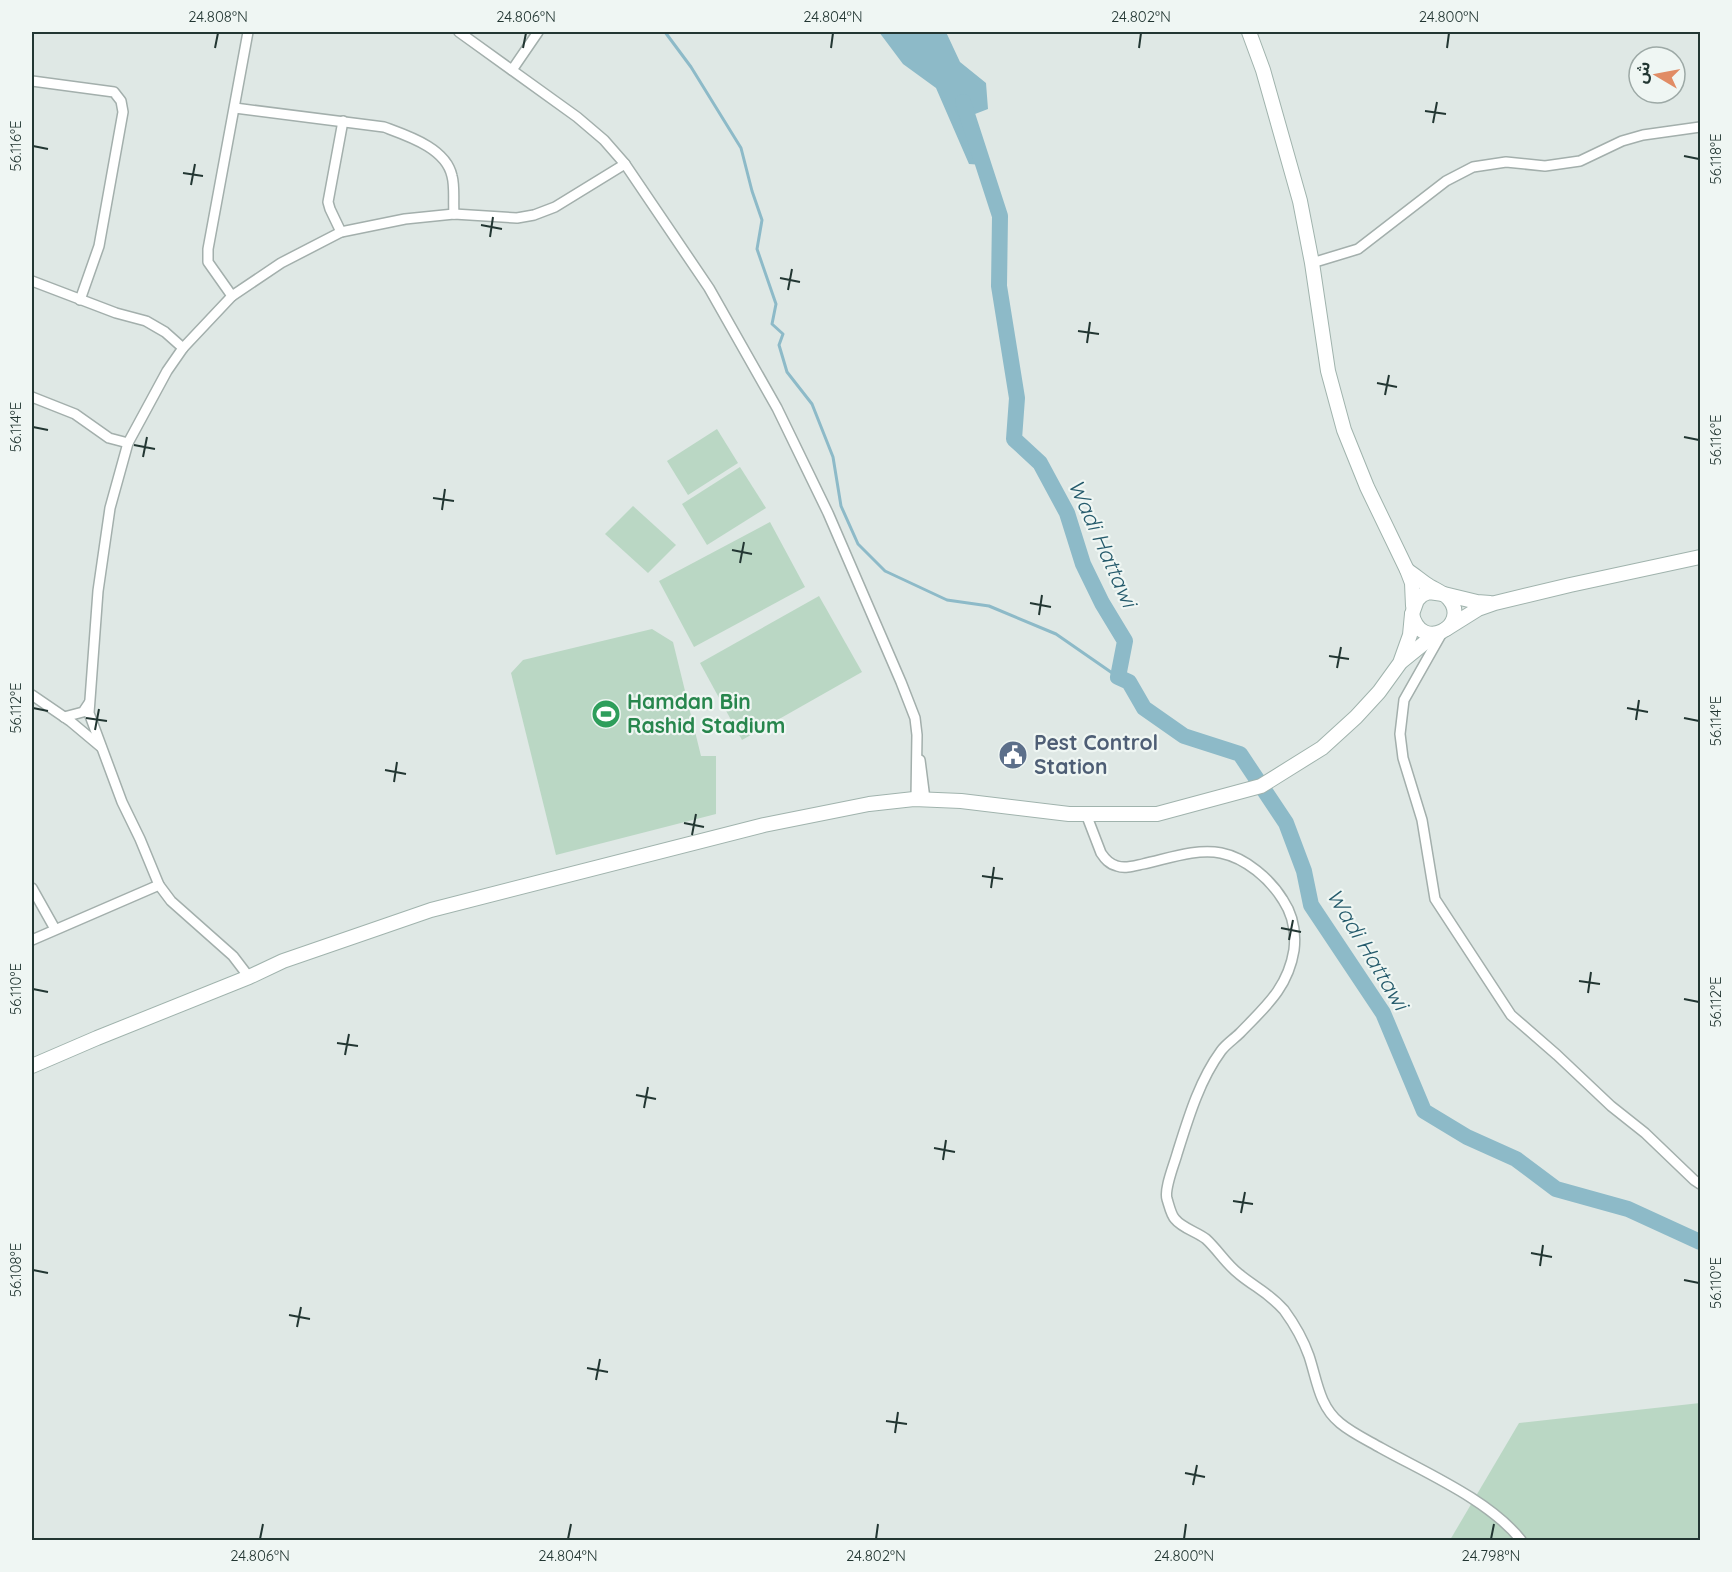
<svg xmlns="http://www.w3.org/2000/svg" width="1732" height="1572" font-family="Quicksand,'Noto Sans Arabic',sans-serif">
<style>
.green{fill:#bad7c4}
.water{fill:#8dbac8}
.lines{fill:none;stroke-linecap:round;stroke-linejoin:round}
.stream{stroke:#8dbac8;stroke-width:3}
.river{stroke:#8dbac8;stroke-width:16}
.street-casing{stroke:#a3afac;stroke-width:12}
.secondary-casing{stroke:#a0b3ad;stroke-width:16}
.street{stroke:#fff;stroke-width:9}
.secondary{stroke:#fff;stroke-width:14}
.ticks{fill:none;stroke:#223632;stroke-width:2}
.labels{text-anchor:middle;stroke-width:4.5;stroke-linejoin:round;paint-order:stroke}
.leisure-label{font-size:21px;font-weight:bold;fill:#27864d;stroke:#eff6f3;text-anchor:start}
.service-label{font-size:21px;font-weight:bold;fill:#4e5e75;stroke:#eff6f3;text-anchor:start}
.water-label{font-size:22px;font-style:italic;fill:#245a6b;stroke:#eff6f3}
.neatline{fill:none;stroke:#223632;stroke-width:2}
.ticks-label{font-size:15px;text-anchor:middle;fill:#223632}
</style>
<rect width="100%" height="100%" fill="#dfe8e5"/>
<g class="green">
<polygon points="717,429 738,463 688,495 667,461"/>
<polygon points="740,467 766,508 707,545 682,504"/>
<polygon points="633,506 676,545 648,573 605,534"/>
<polygon points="770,522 805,587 694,647 659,581"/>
<polygon points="819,596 862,672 742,740 700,663"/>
<polygon points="652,629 673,642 701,756 716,756 716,814 556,855 511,673 523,660"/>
<polygon points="1700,1403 1700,1540 1450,1540 1519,1423"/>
</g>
<polygon class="water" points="879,32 946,32 960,62 986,83 988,109 975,114 968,129 978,143 983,165 969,164 936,88 903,64"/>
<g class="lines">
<polyline class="stream" points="665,32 691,67 741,148 752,191 762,220 757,249 776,304 772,324 783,334 779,345 787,372 812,404 833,457 841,506 858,544 885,571 947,600 989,606 1056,634 1118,677"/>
<polyline class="river" points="963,102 1000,216 999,286 1017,398 1014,439 1040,463 1067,513 1083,564 1102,603 1125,641 1118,677 1129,682 1144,708 1184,736 1240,754 1286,823 1304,871 1311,905 1383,1013 1424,1111 1467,1137 1516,1159 1556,1189 1628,1209 1700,1242"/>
<g class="street-casing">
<g id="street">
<polyline points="459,32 577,117 604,140 625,164 709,288 777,408 828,513 901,682 915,718 917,735 916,799"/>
<polyline points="512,70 538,32"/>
<polyline points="32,81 114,92 121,101 123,112 99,246 80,300"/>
<path d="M235,108L384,127C408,136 446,148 452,176C455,187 453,202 454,214"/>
<polyline points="341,232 330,209 328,202 343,121"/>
<polyline points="1312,263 1358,249 1446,181 1473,167 1506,162 1545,166 1580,161 1622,141 1643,135 1700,127"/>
<polyline points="32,281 116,313 146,321 165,332 183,348"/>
<polyline points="232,296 208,262 208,249 248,32"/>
<polyline points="32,397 75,414 109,438 128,443"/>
<polyline points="1443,631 1404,700 1400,734 1403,758 1422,820 1435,899 1511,1015 1557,1055 1611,1106 1645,1133 1694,1180 1700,1184"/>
<polyline points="32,695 70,721 101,747"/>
<polyline points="64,717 83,712 89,703"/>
<polyline points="920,760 925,799"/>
<path d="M1086,814L1101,853C1105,859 1109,864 1117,866C1125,869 1134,866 1143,864C1167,859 1196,848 1221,853C1246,858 1270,879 1283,900C1293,915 1296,933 1294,950C1288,988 1265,1007 1240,1033C1234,1039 1226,1044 1221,1051C1199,1081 1188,1119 1177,1154C1174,1165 1164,1189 1167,1199C1169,1205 1171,1215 1175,1219C1182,1228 1197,1232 1206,1239C1218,1250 1226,1264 1239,1274C1256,1288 1268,1292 1284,1310C1295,1325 1303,1339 1309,1356C1317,1380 1319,1406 1340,1423C1352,1433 1367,1440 1381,1448C1426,1473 1489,1500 1521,1540"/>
<polyline points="32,888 55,929"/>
<polyline points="32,940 159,885"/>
<polyline points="249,977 233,956 171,901 159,885 140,839 122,802 89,713 98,591 110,508 128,443 167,371 183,348 232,296 281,263 341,232 405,219 454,214 517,218 534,215 555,207 625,164"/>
</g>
</g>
<g class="secondary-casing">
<g id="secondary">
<polyline points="1249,32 1263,70 1300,201 1312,263 1328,371 1344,430 1367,487 1407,570 1412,583 1413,606"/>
<path d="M1407,570C1413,574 1419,579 1426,584C1433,589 1443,592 1449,599C1471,625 1421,654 1412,614"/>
<polyline points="1444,594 1477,602 1490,603"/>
<polyline points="1446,629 1478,609 1495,603 1570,585 1700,557"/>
<polyline points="1402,661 1428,640 1439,633"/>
<polyline points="32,1066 97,1038 249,977 283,961 431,910 764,825 869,804 914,799 961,801 1069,814 1157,814 1261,786 1322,748 1356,717 1379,692 1400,663 1410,635 1412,614 1417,600 1422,595 1429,592 1443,594"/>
</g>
</g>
<use href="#street" class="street"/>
<use href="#secondary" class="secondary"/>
</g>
<path class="ticks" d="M215,48L218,33M523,48L526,33M831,48L833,33M1139,48L1141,33M1447,48L1449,33M1425,111L1446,114M1433,123L1437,102M33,146L48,149M1684,156L1699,159M183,173L203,176M191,185L195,164M481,225L502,229M490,237L493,217M780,278L800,282M788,290L792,269M1078,331L1099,334M1087,343L1090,322M1377,383L1397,387M1385,395L1389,375M33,427L48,430M1684,437L1699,440M134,445L155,449M143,457L147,437M433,498L454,501M442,510L445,489M732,550L752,554M740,563L744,542M1030,603L1051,607M1039,615L1042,595M1329,656L1349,659M1337,668L1341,647M33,708L48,711M1627,708L1648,712M86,718L107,721M1684,718L1699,721M1636,720L1639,700M95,730L99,709M385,770L406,774M394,782L397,762M684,823L704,827M692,835L696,814M982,876L1003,879M991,888L994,867M1281,928L1301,932M1289,940L1293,920M1579,981L1600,984M33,989L48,992M1588,993L1591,972M1684,999L1699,1002M337,1043L358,1046M345,1055L349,1034M636,1095L656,1099M644,1108L648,1087M934,1148L955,1152M943,1160L946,1140M1233,1201L1253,1204M1241,1213L1245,1192M1531,1253L1552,1257M1540,1266L1543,1245M33,1270L48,1273M1684,1280L1699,1283M289,1315L310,1319M297,1327L301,1307M587,1368L608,1372M596,1380L600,1359M886,1421L907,1424M895,1433L898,1412M1185,1473L1205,1477M1193,1485L1197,1465M260,1539L263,1524M568,1539L571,1524M876,1539L878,1524M1184,1539L1186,1524M1491,1539L1494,1524"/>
<defs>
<g id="stadium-disc" transform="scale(1.5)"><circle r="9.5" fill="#2e9e5b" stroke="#eff6f3"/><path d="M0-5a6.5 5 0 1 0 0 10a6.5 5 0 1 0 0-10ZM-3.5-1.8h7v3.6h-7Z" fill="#fff"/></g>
<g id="civic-disc" transform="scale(1.5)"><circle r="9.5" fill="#5c6f8a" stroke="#eff6f3"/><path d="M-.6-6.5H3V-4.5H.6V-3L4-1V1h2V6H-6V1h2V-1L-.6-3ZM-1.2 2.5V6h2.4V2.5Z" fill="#fff"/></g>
</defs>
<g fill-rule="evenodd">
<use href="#stadium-disc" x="606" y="714"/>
<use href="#civic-disc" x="1013" y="755"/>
</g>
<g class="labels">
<g class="leisure-label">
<text x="627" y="709">Hamdan Bin<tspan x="627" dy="24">Rashid Stadium</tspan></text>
</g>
<g class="service-label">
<text x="1034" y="750">Pest Control<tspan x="1034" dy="24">Station</tspan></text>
</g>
<g class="water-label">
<text transform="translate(1103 543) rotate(66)" y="8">Wadi Hattawi</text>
<text transform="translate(1368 949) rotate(59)" y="8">Wadi Hattawi</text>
</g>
</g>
<rect width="1732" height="1572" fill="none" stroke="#eff6f3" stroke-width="66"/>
<g transform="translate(1657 75) rotate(280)"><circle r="28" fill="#eff6f3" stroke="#9da9a6" stroke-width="1.5"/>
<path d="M0-4.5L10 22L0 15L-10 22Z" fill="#e18c65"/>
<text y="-9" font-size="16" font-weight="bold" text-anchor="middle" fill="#223632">ش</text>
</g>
<rect x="33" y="33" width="1666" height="1506" class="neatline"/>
<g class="ticks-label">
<text x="218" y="22">24.808°N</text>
<text x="526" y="22">24.806°N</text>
<text x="833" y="22">24.804°N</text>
<text x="1141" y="22">24.802°N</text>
<text x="1449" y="22">24.800°N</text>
<text transform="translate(16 146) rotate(-90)" y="5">56.116°E</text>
<text transform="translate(1716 159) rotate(-90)" y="5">56.118°E</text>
<text transform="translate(16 427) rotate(-90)" y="5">56.114°E</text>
<text transform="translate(1716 440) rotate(-90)" y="5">56.116°E</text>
<text transform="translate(16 708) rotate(-90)" y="5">56.112°E</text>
<text transform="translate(1716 721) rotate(-90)" y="5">56.114°E</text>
<text transform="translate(16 989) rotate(-90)" y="5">56.110°E</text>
<text transform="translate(1716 1002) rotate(-90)" y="5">56.112°E</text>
<text transform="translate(16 1270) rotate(-90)" y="5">56.108°E</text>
<text transform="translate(1716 1283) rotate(-90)" y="5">56.110°E</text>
<text x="260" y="1561">24.806°N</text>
<text x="568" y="1561">24.804°N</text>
<text x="876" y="1561">24.802°N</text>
<text x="1184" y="1561">24.800°N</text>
<text x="1491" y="1561">24.798°N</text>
</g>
</svg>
